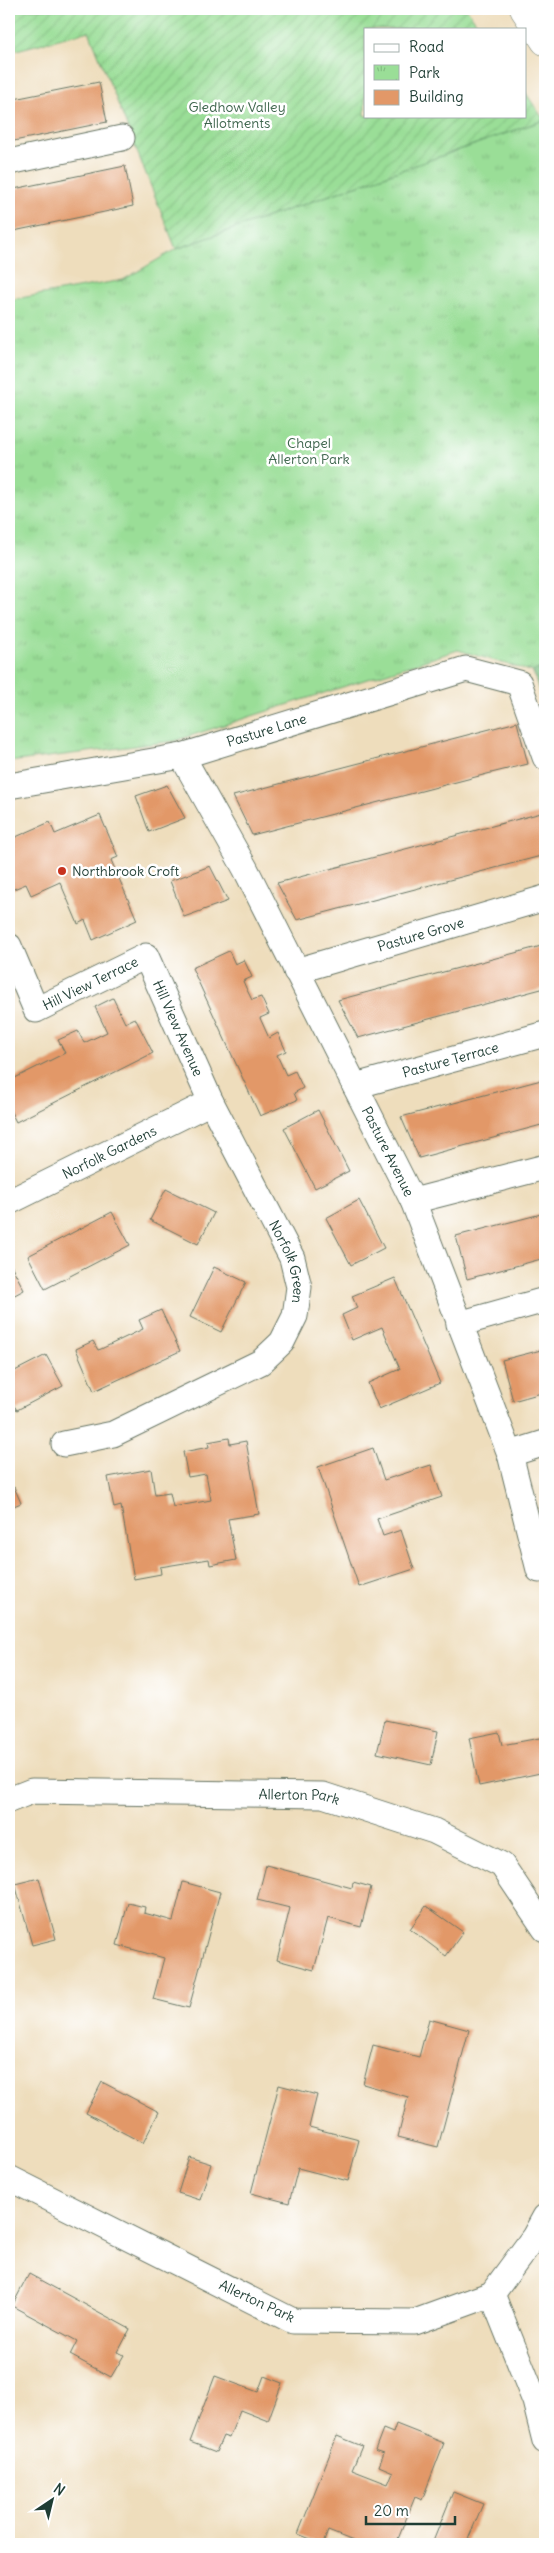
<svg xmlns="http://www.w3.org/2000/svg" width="554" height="2553" font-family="Delius,sans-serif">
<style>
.forest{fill:url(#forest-firs);stroke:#4d7d5a}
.park{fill:url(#park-tufts);stroke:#5c8e66}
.garden{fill:url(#garden-furrows);stroke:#5c8e66}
.building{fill:#e29868}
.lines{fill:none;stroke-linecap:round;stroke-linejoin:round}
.minor-casing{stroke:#677564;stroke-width:27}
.tertiary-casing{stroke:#677564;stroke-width:29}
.minor{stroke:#fff;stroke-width:25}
.tertiary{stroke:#fff;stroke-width:28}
.poi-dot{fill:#c8321e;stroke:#fff;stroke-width:2}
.labels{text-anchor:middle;stroke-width:5;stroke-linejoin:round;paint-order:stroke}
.park-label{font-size:14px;fill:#3e654d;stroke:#fff}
.street-label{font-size:14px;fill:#1f3d34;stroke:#fff}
.poi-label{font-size:14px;fill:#1f3d34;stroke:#fff;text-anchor:start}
</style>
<defs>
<pattern id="forest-firs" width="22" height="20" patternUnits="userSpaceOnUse" patternTransform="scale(1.25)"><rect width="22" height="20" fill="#7bbd80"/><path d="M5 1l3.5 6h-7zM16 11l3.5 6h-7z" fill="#649b6a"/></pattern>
<pattern id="park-tufts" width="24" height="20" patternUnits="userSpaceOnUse" patternTransform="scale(1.25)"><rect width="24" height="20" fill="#9ade97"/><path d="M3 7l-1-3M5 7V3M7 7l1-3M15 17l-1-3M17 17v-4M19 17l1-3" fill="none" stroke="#84bf83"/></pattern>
<pattern id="garden-furrows" width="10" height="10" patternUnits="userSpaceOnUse" patternTransform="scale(1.25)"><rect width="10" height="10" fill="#9ade97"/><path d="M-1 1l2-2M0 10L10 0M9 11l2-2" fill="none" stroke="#84bf83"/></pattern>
</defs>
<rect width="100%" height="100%" fill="#fff"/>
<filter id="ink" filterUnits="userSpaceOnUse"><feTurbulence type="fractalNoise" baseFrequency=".02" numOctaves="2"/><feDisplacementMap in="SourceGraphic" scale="10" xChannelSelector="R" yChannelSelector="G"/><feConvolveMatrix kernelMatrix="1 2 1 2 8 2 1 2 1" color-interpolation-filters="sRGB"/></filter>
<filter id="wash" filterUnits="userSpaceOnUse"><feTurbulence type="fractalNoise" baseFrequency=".0096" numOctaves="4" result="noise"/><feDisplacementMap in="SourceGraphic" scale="20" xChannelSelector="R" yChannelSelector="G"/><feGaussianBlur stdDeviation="1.12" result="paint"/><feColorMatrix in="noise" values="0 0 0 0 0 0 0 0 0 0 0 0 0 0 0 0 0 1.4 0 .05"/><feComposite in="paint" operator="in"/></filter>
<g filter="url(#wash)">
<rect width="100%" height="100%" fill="#eeddbc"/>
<polygon class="forest" points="545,665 545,710 533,672"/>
<polygon class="park" points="544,120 545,665 533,672 458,650 174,741 9,762 9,300 123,280 176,249"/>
<polygon class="garden" points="9,9 467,9 481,29 365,29 365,116 525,116 525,92 544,120 176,249 89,31 9,52"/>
<g id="blocks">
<g class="building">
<polygon points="99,82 107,122 9,142 9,100"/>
<polygon points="125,166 133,206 9,232 9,190"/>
<polygon points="517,722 528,764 487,774 252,835 233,796"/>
<polygon points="167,785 185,818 149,832 136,796"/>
<polygon points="545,812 545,855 541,856 297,920 277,883"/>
<polygon points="100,815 118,857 111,860 137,920 93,940 85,920 78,924 60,882 31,895 26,884 9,891 9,840 50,822 55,834"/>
<polygon points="210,866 228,901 184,917 170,881"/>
<polygon points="545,945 545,988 358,1038 338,1000"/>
<polygon points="229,951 235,964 244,960 252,977 243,981 246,988 252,1000 261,997 269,1014 260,1018 269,1038 278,1033 286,1051 277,1055 286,1075 295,1071 303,1088 294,1093 297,1100 260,1116 192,968"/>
<polygon points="113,998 125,1023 135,1018 153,1053 16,1122 9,1108 9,1081 65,1053 58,1040 78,1031 84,1043 107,1032 95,1007"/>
<polygon points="545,1079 545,1124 419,1158 401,1117"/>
<polygon points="318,1110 349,1171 315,1188 284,1128"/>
<polygon points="166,1189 214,1213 198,1244 150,1220"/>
<polygon points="359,1200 384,1248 351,1265 326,1218"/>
<polygon points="112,1212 130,1245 45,1289 28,1256"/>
<polygon points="545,1213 545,1258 467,1279 456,1236"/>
<polygon points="9,1261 24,1290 9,1298"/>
<polygon points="214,1267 246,1282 221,1332 190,1317"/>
<polygon points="395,1278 440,1383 379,1409 368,1383 400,1369 382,1327 352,1340 342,1315 357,1308 352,1296"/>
<polygon points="161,1310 180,1351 94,1391 76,1349 93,1341 98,1350 101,1349 143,1329 139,1320"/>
<polygon points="545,1349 545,1392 513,1401 502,1360"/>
<polygon points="46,1355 63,1386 17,1410 9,1399 9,1374"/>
<polygon points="229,1438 230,1444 246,1441 259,1514 228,1519 236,1560 210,1565 209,1559 160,1567 161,1574 134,1579 121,1506 114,1508 108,1477 151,1469 155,1495 170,1493 173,1507 211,1500 206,1474 188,1477 183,1452 209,1447 208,1442"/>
<polygon points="373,1448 384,1480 431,1465 442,1497 377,1519 383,1536 401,1530 414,1569 359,1587 318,1467"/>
<polygon points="14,1487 21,1503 9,1508 9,1489"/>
<polygon points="385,1720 438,1731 431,1765 377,1753"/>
<polygon points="499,1732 502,1745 545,1737 545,1772 479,1786 469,1738"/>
<polygon points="266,1865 352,1888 353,1882 371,1887 361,1927 328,1918 314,1970 277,1960 290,1908 257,1900"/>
<polygon points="39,1878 56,1939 32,1945 15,1884"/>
<polygon points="183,1882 220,1892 189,2008 153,1999 164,1958 117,1945 128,1903 145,1907 144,1913 173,1921"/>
<polygon points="9,1884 14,1886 9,1901"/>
<polygon points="426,1906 463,1932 446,1956 410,1929"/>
<polygon points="429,2019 469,2030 438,2147 398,2137 408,2097 363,2084 373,2045 419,2057"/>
<polygon points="102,2082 159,2112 143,2143 86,2113"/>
<polygon points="279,2085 317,2095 309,2127 359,2140 348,2181 298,2168 289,2203 251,2193"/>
<polygon points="189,2157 211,2164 200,2200 178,2193"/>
<polygon points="29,2274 130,2329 118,2352 124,2355 111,2377 70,2355 77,2341 12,2306"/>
<polygon points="215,2376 258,2392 264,2376 282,2383 268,2421 240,2410 229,2438 223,2436 216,2452 190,2442"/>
<polygon points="396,2424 444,2443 422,2500 415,2497 396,2544 361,2544 328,2531 323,2544 298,2534 337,2436 362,2446 352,2470 388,2484 393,2472 379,2466 384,2453 375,2450 383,2429 393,2433"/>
<polygon points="453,2492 483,2504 466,2544 432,2544"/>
</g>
</g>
</g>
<g filter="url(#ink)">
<use href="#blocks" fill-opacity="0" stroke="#677564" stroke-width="1"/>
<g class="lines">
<g class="minor-casing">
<g id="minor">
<polyline points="9,162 122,138"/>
<path id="s1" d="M182,756L245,868L413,1201L510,1454L539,1570L545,1568"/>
<path id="s2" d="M9,786L182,756L466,669L519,683L545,757"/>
<path id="s3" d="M9,946L36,1010L146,956L211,1102L292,1258L299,1287L295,1316L282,1342L261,1362L113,1434L64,1444"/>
<path id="s4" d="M296,971L545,898"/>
<path id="s5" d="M355,1086L545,1034"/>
<polyline points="413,1201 545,1167"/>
<path id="s6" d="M9,1202L211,1102"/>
<polyline points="459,1324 545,1300"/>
<polyline points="510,1454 545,1443"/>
<path id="s7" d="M9,1800L32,1791L323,1795L434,1831L502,1865L545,1929"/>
<polyline points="9,2178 293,2321 415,2322 492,2294 534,2237 545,2217"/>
<polyline points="492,2294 535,2401 545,2441"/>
</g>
</g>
<g class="tertiary-casing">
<polyline id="tertiary" points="524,9 545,41"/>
</g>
<use href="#minor" class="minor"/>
<use href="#tertiary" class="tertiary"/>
</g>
</g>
<circle class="poi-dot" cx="62" cy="871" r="5"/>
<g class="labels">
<g class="park-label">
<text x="237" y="112">Gledhow Valley<tspan x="237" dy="16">Allotments</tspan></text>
<text x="309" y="448">Chapel<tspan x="309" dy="16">Allerton Park</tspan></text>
</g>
<g class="street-label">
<text dy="5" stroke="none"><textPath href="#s2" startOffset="264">Pasture Lane</textPath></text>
<text dy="5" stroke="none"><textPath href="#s4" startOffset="130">Pasture Grove</textPath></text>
<text dy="5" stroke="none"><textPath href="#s3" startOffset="130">Hill View Terrace</textPath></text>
<text dy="5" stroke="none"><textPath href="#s3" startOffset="271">Hill View Avenue</textPath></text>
<text dy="5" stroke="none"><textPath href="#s5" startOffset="99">Pasture Terrace</textPath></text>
<text dy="5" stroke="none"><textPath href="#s6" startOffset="112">Norfolk Gardens</textPath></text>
<text dy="5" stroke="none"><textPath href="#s1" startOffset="446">Pasture Avenue</textPath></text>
<text dy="5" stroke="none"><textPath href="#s3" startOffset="530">Norfolk Green</textPath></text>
<text dy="5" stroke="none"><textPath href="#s7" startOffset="292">Allerton Park</textPath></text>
<text transform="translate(257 2301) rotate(25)" y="5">Allerton Park</text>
</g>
<g class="poi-label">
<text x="72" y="876">Northbrook Croft</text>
</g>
</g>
<rect width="554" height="2553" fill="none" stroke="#fff" stroke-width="30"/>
<rect x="364" y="28" width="162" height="90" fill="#ffffff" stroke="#a5b1ae"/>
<rect x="374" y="44" width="25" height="8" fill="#ffffff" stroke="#a5b1ae"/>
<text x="409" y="52" font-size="15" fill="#1f3d34">Road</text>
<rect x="374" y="65" width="25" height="15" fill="url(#park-tufts)" stroke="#a5b1ae"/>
<text x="409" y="78" font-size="15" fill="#1f3d34">Park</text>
<rect x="374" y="90" width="25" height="15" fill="#e29868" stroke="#a5b1ae"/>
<text x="409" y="102" font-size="15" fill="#1f3d34">Building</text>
<g transform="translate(52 2500) rotate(35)" stroke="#ffffff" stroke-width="4" paint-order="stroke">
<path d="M0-4L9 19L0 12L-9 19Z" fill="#1f3d34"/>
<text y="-8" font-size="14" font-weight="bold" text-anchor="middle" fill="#1f3d34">N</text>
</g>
<path d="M366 2516v8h89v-8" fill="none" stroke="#1f3d34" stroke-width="2.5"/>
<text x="374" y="2516" font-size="15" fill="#1f3d34" stroke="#ffffff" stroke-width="4" paint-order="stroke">20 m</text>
</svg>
